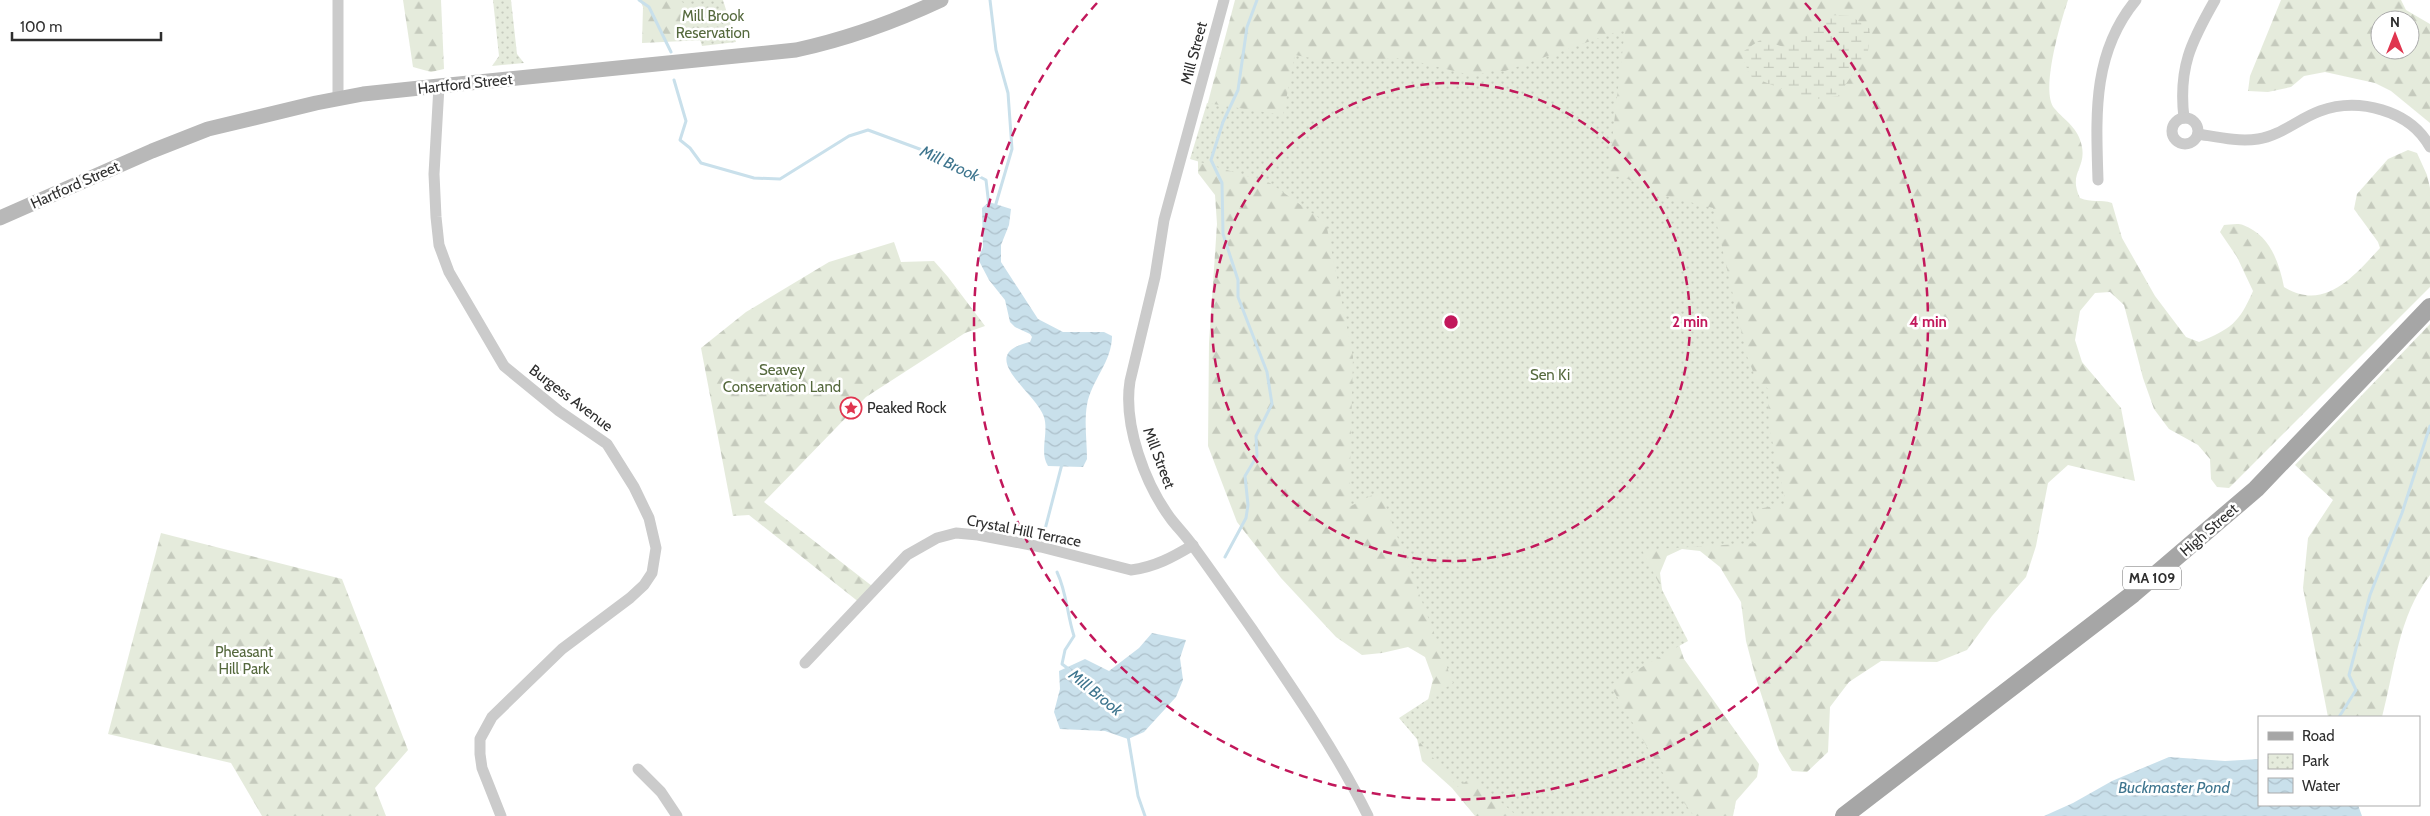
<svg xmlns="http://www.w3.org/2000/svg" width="2430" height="816" font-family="Cabin,sans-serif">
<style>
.forest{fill:url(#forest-firs);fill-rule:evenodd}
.wetland{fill:url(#wetland-marsh)}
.park{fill:url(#park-dots)}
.water{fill:url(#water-waves)}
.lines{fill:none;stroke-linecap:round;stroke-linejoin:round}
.stream{stroke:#c9e0eb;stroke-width:3}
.street{stroke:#cbcbcb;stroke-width:11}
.secondary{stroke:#b8b8b8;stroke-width:15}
.primary{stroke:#a6a6a6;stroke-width:18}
.ring{fill:none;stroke:#c2185b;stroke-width:2.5;stroke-dasharray:9 6}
.labels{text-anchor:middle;stroke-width:5;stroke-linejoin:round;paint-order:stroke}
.shield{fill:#fff;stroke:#6d6d6d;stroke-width:1}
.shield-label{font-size:14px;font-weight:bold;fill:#2e2e2e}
.park-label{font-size:15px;fill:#55693d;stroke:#fff}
.street-label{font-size:15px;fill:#2e2e2e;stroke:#fff}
.poi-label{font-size:15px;fill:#2e2e2e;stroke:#fff;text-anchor:start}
.water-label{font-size:16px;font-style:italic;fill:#3e758e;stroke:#fff}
.centre{fill:#c2185b;stroke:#fff;stroke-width:2.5}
.ring-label{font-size:15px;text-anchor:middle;font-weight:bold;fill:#c2185b;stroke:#fff;stroke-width:5;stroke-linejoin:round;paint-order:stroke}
</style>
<defs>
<pattern id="forest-firs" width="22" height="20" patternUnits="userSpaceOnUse" patternTransform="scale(1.25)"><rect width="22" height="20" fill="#e5ebdc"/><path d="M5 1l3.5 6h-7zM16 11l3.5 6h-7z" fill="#c5cabd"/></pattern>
<pattern id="wetland-marsh" width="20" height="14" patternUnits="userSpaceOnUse" patternTransform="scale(1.25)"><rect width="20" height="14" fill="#e5ebdc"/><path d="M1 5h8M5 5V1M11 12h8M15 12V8" fill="none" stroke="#c5cabd"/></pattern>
<pattern id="park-dots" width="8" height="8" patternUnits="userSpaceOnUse" patternTransform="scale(1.25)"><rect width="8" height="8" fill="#e5ebdc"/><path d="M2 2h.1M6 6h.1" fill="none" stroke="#c5cabd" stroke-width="1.8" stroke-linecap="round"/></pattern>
<pattern id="water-waves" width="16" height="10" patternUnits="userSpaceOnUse" patternTransform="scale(1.25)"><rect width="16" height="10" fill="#c9e0eb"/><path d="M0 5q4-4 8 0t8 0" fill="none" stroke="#adc0ca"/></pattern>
</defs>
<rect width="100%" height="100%" fill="#fff"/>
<g class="forest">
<polygon points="403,0 441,0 444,69 431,72 413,67"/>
<polygon points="640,0 722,0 726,39 642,43 643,7"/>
<path d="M1235,0H2068C2061,21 2040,90 2054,108C2065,121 2079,128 2082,147C2086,169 2068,173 2080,198C2091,203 2101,199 2112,203L2122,238L2155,296L2186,337L2199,342C2231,329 2239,323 2253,291L2237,257L2220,232L2224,225C2229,225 2238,223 2243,225C2270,235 2279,262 2284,287C2325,312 2354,276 2380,248L2378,242L2354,209L2357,194L2388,159L2408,150L2417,153L2427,175L2430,188V287L2229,488L2217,487L2211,479L2210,459L2198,445L2169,429L2154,409L2143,378L2124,305L2110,292L2095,293L2080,311L2075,340L2082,362L2121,408L2135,481L2068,465L2048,483L2036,546L2026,577L1992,616L1967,650L1937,662L1881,661L1849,682L1830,707L1828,752L1807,772L1792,771L1779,750L1755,675L1746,641L1741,602L1720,567L1700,551L1682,549L1667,556L1660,573L1663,598L1684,659L1759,764L1757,777L1736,801L1733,816H1475L1452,788L1422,761L1414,725L1426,709L1433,679L1425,657L1408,647L1382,653L1362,655L1336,637L1281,578L1237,522L1208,446L1209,343L1217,224L1215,195L1198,173V140Z"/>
<path d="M2281,0H2401L2406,10L2430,24V123L2391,91L2375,83L2325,72L2304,76L2291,87L2268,92L2248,91L2250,76ZM2380,20H2410V50H2380Z"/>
<polygon points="894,242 901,262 934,261 948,277 985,326 965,333 866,397 764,502 872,586 860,603 749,515 733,516 701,348 746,312 829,262"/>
<path d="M2430,324V575C2398,617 2395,668 2382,717H2328L2303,588L2308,538L2333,500L2295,465Z"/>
<polygon points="161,533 342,579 408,750 375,788 386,816 262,816 231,763 108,734"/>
</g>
<polygon class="wetland" points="1829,15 1851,16 1870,29 1868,51 1838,96 1809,100 1750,76 1741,53 1760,40 1788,48"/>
<g class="park">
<polygon points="493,0 511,0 517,54 524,63 492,66 499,56"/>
<polygon points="679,0 723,0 736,42 702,46 690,7"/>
<polygon points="1625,29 1608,175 1626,178 1658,194 1713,208 1747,356 1757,382 1762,383 1768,389 1769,426 1786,504 1752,510 1756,543 1642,550 1688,641 1610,685 1667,780 1694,816 1517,816 1472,777 1458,787 1399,718 1453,683 1380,491 1349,507 1353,357 1326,223 1270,183 1190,159 1207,103 1283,115 1295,55 1332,62 1402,58 1474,76 1491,71 1505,71"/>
</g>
<g class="water">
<path d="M989,202L1011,209L1009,225L1001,245V262L1038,319L1063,332H1104L1112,336C1112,362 1091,381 1087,405C1084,422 1087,442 1087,459L1083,467L1048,466C1039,452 1049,433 1044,417C1036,392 973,355 1030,342L1032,337L1030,334L1015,327L1010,322L1005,300L989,280L978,259L983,247L982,208Z"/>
<polygon points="1152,633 1186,640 1180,658 1183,680 1176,697 1144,732 1128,739 1105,731 1060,729 1054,712 1060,689 1059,671 1085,659 1109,671 1139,648"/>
<polygon points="2169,757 2225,761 2259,759 2259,805 2358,805 2362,816 2044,816 2073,803 2112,781"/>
</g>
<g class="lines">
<g class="stream">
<polyline points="639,0 649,7 671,52"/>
<polyline points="990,0 996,50 1008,93 1012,149 995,207"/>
<polyline points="674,80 686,121 680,140 690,148 701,163 754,178 780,179 849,136 868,130 944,158 986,180 989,206"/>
<polyline points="1043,537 1062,464"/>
<polyline points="1225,557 1246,518 1248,505 1245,476 1257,456 1256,436 1272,404 1267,372 1238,297 1238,280 1223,234 1222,183 1211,160 1223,122 1238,90 1247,27 1257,0"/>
<path d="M1057,572C1067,593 1067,615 1074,636L1065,650L1062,664L1070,670"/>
<polyline points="2339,717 2356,690 2349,675 2370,595 2402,513 2430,426"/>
<polyline points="1128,736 1138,796 1145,816"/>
</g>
<g class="street">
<polyline points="338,0 338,99"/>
<path d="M1224,0L1164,220L1155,277L1130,381C1123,425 1145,484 1171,519C1178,528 1186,536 1193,546C1213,573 1232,601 1252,629C1293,689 1336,751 1368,816"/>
<polyline points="439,86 434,174 436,217 439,245 449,272 504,366 559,411 607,444 634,487 649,518 656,548 652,573 644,585 630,598 562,649 492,717 480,739 480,754 482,768 501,816"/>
<path d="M2184,118C2178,68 2191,42 2215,0"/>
<circle cx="2185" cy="131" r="13"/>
<path d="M2198,134C2217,137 2238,142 2258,139C2280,136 2300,118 2320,111C2358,97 2410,110 2430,147"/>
<path d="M2098,180C2096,115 2092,53 2136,0"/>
<path d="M805,663L907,555L937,538L956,533L978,535L1041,547L1131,570C1155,567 1173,557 1193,545"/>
<polyline points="638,769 661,792 677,816"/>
</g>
<path class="secondary" d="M0,218L152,151L208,129L316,103L363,94L439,86L796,50C847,39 894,22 941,0"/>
<polyline class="primary" points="1844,816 2133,594 2256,489 2430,307"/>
</g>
<g class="ring">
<circle cx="1451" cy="322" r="239"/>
<path d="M1805 3A477 477 0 1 1 1097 3"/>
</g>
<defs>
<g id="sight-ring" transform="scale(1.125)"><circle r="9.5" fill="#fff" stroke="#e0354f" stroke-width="1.5"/><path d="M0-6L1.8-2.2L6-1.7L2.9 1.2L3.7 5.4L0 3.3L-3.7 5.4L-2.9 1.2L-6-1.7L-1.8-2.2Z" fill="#e0354f"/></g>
</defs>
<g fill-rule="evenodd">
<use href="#sight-ring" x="851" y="408"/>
</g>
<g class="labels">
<rect class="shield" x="2123" y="566.5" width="58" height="23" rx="4"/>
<g class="shield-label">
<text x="2152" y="583">MA 109</text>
</g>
<g class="park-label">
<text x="713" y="21">Mill Brook<tspan x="713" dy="17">Reservation</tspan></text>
<text x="782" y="375">Seavey<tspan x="782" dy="17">Conservation Land</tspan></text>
<text x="1550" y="380">Sen Ki</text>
<text x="244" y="657">Pheasant<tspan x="244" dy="17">Hill Park</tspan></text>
</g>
<g class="street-label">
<text transform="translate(1194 53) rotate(-75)" y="5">Mill Street</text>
<text transform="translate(465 84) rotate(-6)" y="5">Hartford Street</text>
<text transform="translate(75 185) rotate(-24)" y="5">Hartford Street</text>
<text transform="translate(571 398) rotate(37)" y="5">Burgess Avenue</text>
<text transform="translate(1159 458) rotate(69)" y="5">Mill Street</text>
<text transform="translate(2209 530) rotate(-41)" y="5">High Street</text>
<text transform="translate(1024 531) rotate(11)" y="5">Crystal Hill Terrace</text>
</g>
<g class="poi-label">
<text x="867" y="413">Peaked Rock</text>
</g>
<g class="water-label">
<text transform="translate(950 163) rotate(25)" y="6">Mill Brook</text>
<text transform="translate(1096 692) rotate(39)" y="6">Mill Brook</text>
<text x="2174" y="793">Buckmaster Pond</text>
</g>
</g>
<circle cx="1451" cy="322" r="8" class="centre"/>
<g class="ring-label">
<text x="1690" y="327">2 min</text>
<text x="1928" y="327">4 min</text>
</g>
<rect x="2258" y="716" width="162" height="90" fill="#ffffff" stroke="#ababab"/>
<rect x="2268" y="732" width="25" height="8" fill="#a6a6a6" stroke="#ababab"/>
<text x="2302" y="741" font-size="15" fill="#2e2e2e">Road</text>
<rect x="2268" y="754" width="25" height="15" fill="url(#park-dots)" stroke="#ababab"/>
<text x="2302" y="766" font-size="15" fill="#2e2e2e">Park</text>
<rect x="2268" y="778" width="25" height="15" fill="url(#water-waves)" stroke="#ababab"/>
<text x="2302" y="791" font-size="15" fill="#2e2e2e">Water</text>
<g transform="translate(2395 35)"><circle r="24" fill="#ffffff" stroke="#ababab"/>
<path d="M0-4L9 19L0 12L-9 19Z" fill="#e0354f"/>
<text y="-8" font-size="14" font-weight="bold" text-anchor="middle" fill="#2e2e2e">N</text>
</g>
<path d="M12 32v8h149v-8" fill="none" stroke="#2e2e2e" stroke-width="2.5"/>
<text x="20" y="32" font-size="15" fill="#2e2e2e" stroke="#ffffff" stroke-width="4" paint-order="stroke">100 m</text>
</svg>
